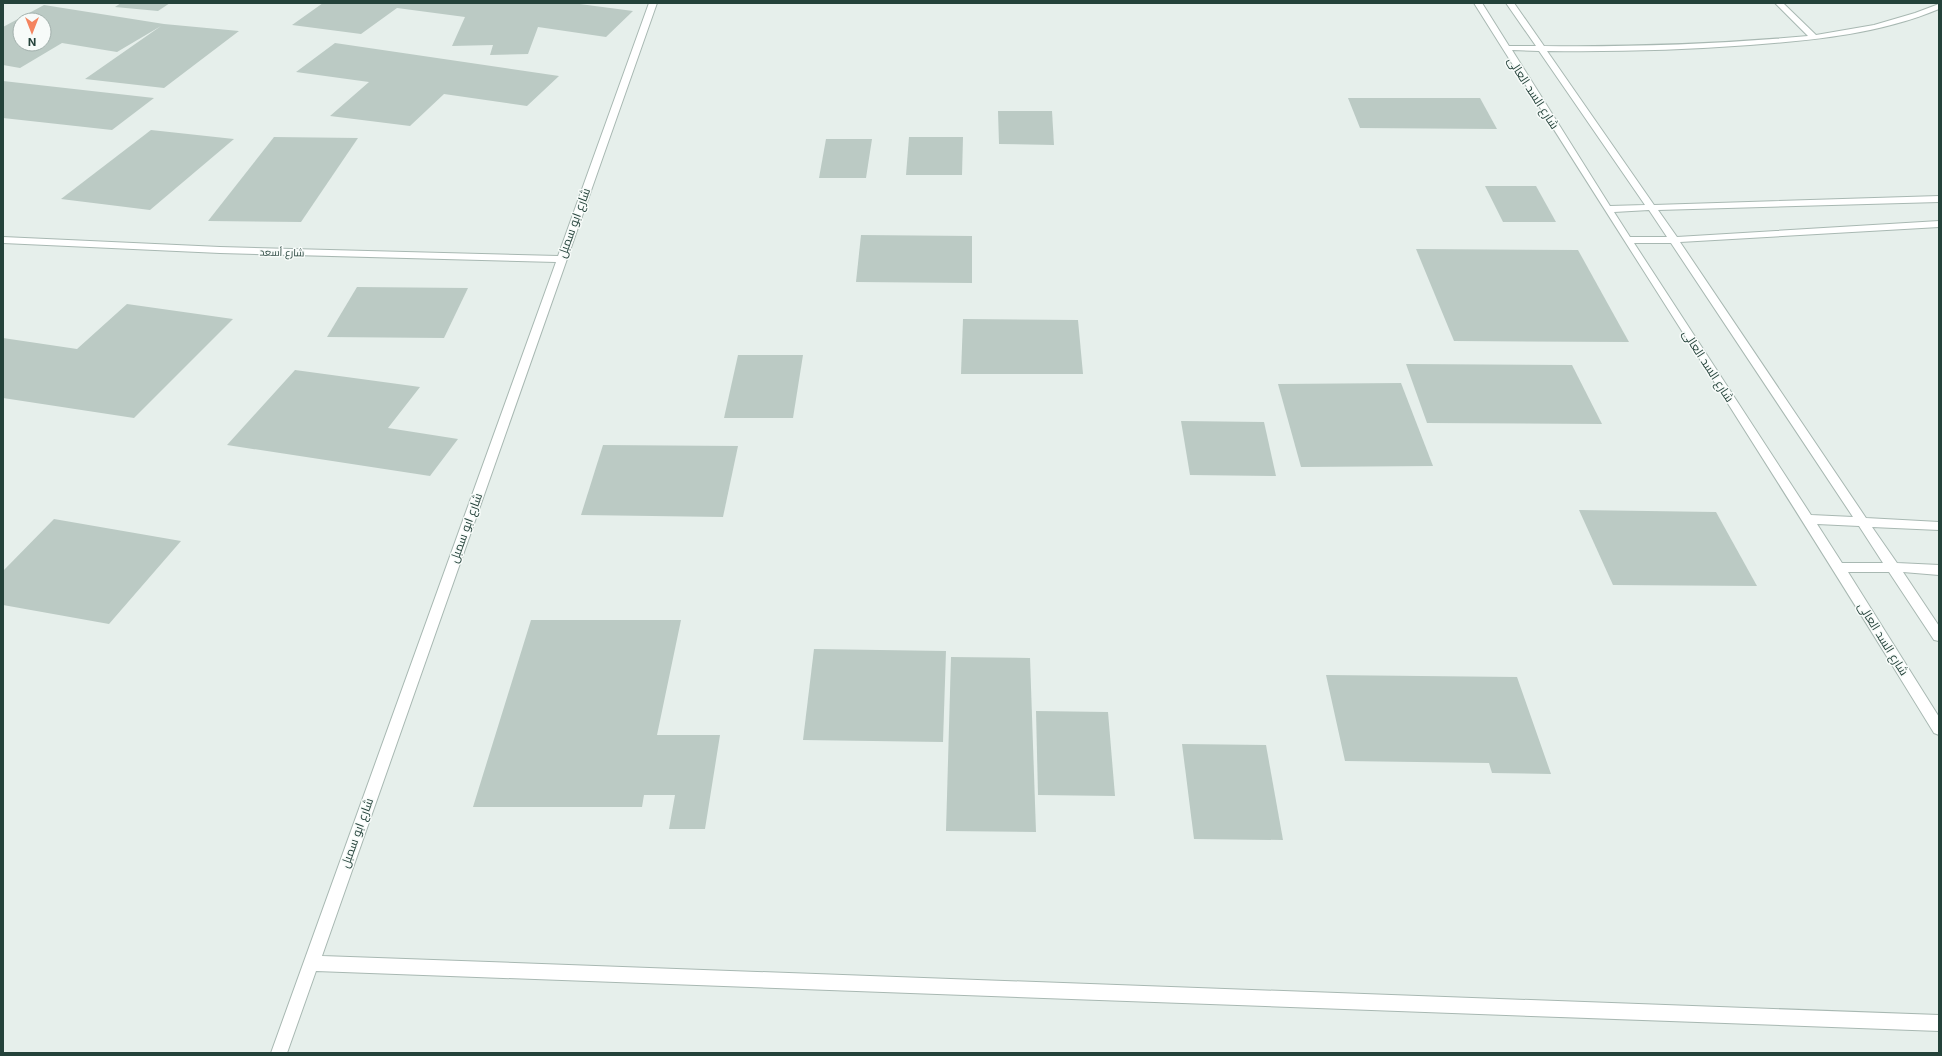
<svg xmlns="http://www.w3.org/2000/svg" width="1942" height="1056" font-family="Inter,Cairo,sans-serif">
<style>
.building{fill:#bbcac4;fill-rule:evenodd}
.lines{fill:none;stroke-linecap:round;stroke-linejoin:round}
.minor-casing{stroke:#a8b8b2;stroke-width:2}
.minor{fill:#fff;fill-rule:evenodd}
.labels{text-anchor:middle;stroke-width:3;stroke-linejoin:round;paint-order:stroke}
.far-street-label{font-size:10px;fill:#24423a;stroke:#f7fbf9}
.street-label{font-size:12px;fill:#24423a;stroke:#f7fbf9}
</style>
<rect width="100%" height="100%" fill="#e6efeb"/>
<g class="building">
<polygon points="121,3 170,3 158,11 115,7"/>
<polygon points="323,3 572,3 633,11 606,37 538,27 528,54 490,55 493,45 452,46 465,17 397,8 361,34 292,25"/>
<path d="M44,5L164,24L239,31L164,88L85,79L161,26L117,52L62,43L20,68L3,65V27ZM20,20H44V44H20Z"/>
<polygon points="335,43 559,76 527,106 444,94 410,126 330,116 369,82 296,72"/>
<polygon points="3,81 154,98 112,130 3,118"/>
<polygon points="1348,98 1480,98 1497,129 1360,128"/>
<polygon points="998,111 1052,111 1054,145 999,144"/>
<polygon points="151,130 234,139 150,210 61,199"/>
<polygon points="274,137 358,138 301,222 208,221"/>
<polygon points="909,137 963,137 962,175 906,175"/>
<polygon points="826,139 872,139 866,178 819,178"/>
<polygon points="1485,186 1536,186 1556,222 1503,222"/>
<polygon points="861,235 972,236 972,283 856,282"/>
<polygon points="1416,249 1578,250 1629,342 1454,341"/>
<polygon points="357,287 468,288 444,338 327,337"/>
<polygon points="127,304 233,319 134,418 3,398 3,338 77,349"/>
<polygon points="963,319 1078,320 1083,374 961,374"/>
<polygon points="738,355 803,355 793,418 724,418"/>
<polygon points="1406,364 1572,365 1602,424 1427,423"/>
<polygon points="295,370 420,387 388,428 458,439 430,476 227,445"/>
<polygon points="1401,383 1433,466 1301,467 1278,384"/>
<polygon points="1181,421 1264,422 1276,476 1190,475"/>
<polygon points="603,445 738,446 723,517 581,515"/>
<polygon points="1579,510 1716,512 1757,586 1613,585"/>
<polygon points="54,519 181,541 109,624 3,605 3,571"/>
<polygon points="531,620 681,620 657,735 720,735 705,829 669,829 675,795 644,795 642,807 473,807"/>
<polygon points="814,649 946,651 943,742 803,740"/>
<polygon points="951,657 1030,658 1036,832 946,831"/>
<polygon points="1326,675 1517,677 1551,774 1492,773 1489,763 1345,761"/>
<polygon points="1036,711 1108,712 1115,796 1038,795"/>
<polygon points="1182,744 1266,745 1283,840 1194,839"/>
</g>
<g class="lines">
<g class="minor-casing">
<g id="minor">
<polygon points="649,3 657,3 322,956 1939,1015 1939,1031 316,971 287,1053 271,1053 556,262 220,253 3,243 3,237 220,247 558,256"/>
<path d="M1474,3H1482L1509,46H1536L1506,3H1514L1544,46C1632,47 1720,44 1808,36L1775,3H1783L1816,35L1874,25L1915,13L1939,4V9C1879,34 1815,40 1750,45C1682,50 1615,52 1547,51L1654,205L1939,196V202L1658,210L1677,237L1939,221V227L1680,242L1866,518L1939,522V530L1872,527L1897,563L1939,565V575L1903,572L1939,626V641L1934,640L1889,572H1848L1939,717V735L1934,733C1784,488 1626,245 1474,3ZM1512,50L1539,51L1645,205L1610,206ZM1649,210L1667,237H1630L1614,212ZM1634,243H1671L1853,517L1811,515ZM1817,524L1859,526L1883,563H1842Z"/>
</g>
</g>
<use href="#minor" class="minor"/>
</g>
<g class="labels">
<g class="far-street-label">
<text transform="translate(282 252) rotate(1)" y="4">شارع أسعد</text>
</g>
<g class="street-label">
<text transform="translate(1533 93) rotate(57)" y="4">شارع السد العالى</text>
<text transform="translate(574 223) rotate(-70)" y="4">شارع ابو سمبل</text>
<text transform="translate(1708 366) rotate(57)" y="4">شارع السد العالى</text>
<text transform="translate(466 528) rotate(-70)" y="4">شارع ابو سمبل</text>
<text transform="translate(1883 639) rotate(58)" y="4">شارع السد العالى</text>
<text transform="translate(357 833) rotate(-70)" y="4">شارع ابو سمبل</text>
</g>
</g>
<rect width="1942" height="1056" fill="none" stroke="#24423a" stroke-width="8"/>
<g transform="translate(32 32) rotate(180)"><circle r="19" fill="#f7fbf9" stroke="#a3b1ad"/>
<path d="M0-3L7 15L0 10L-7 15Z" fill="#f4845f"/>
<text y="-6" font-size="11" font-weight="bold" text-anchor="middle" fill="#24423a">N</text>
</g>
</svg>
